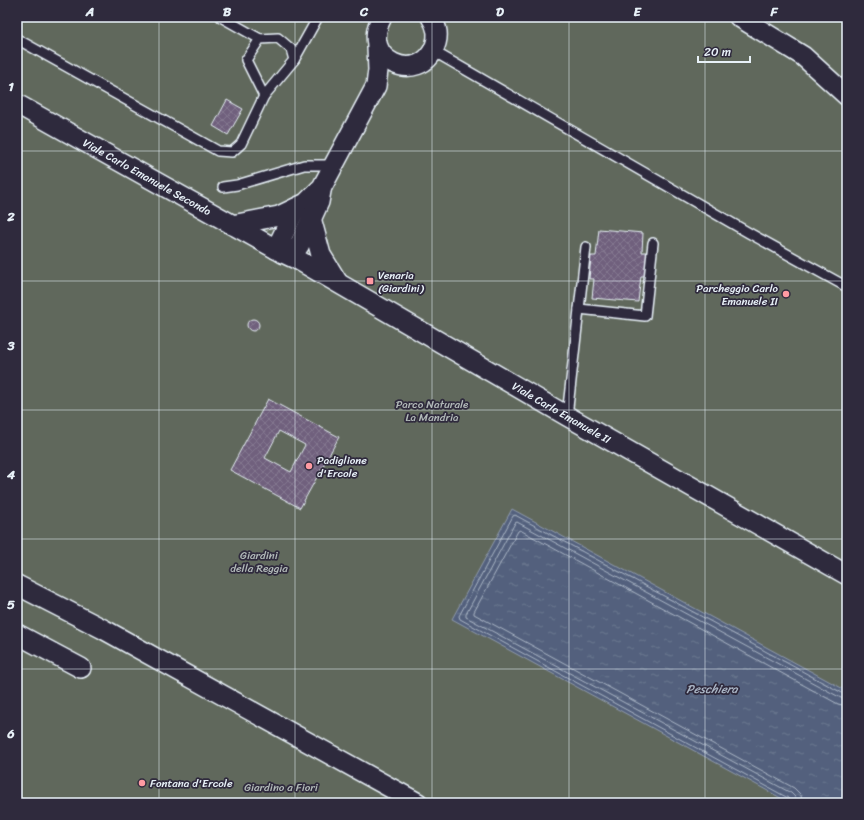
<svg xmlns="http://www.w3.org/2000/svg" width="864" height="820" font-family="Sriracha,sans-serif">
<style>
.green{fill:#61685b;stroke:#a4acaa}
.water{fill:url(#water-ripples);stroke:#8f9bae}
.lines{fill:none;stroke-linecap:round;stroke-linejoin:round}
.shore{stroke:#acb7c7;stroke-width:1}
.building{fill:url(#building-cross-hatch);stroke:#e8f1f8;fill-rule:evenodd}
.lane-casing{stroke:#e8f1f8;stroke-width:12}
.street-casing{stroke:#e8f1f8;stroke-width:22}
.lane{stroke:#2f2a3d;stroke-width:9}
.street{stroke:#2f2a3d;stroke-width:19}
.grid{fill:none;stroke:#e8f1f8;stroke-width:1;stroke-opacity:0.55}
.poi-dot{fill:#ff9aa2;stroke:#2f2a3d;stroke-width:1.5}
.labels{text-anchor:middle;stroke-width:3.5;stroke-linejoin:round;paint-order:stroke}
.street-label{font-size:11px;fill:#e8f1f8;stroke:#2f2a3d}
.poi-label{font-size:11px;fill:#e8f1f8;stroke:#2f2a3d;text-anchor:start}
.park-label{font-size:11px;fill:#b2bab9;stroke:#2f2a3d}
.water-label{font-size:12px;font-style:italic;fill:#acb7c7;stroke:#2f2a3d}
.neatline{fill:none;stroke:#e8f1f8;stroke-width:1.5}
.grid-label{font-size:13px;text-anchor:middle;font-weight:bold;fill:#e8f1f8}
</style>
<defs>
<pattern id="water-ripples" width="26" height="14" patternUnits="userSpaceOnUse"><rect width="26" height="14" fill="#53617d"/><path d="M2 4q2-2 4 0t4 0M15 11q2-2 4 0t4 0" fill="none" stroke="#6c7890"/></pattern>
<pattern id="building-cross-hatch" width="8" height="8" patternUnits="userSpaceOnUse"><rect width="8" height="8" fill="#70617d"/><path d="M0 0l8 8M0 8l8-8" fill="none" stroke="#847890"/></pattern>
</defs>
<rect width="100%" height="100%" fill="#2f2a3d"/>
<filter id="ink" filterUnits="userSpaceOnUse"><feTurbulence type="fractalNoise" baseFrequency=".025" numOctaves="2"/><feDisplacementMap in="SourceGraphic" scale="8" xChannelSelector="R" yChannelSelector="G"/><feConvolveMatrix kernelMatrix="1 2 1 2 8 2 1 2 1" color-interpolation-filters="sRGB"/></filter>
<g filter="url(#ink)">
<rect class="green" x="17" y="17" width="830" height="786"/>
<polygon class="water" points="512,509 847,691 847,803 790,803 452,619"/>
<g class="lines">
<g class="shore">
<polyline points="791,803 788,798 460,619 459,616 513,516 515,515 844,694 847,695"/>
<polyline points="796,803 795,797 791,793 466,617 466,614 515,523 517,522 841,698 847,700"/>
<polyline points="802,803 801,795 794,788 474,614 474,612 518,531 520,530 838,704 847,706"/>
</g>
</g>
<g class="building">
<polygon points="227,100 243,109 228,135 213,126"/>
<polygon points="599,229 643,233 642,252 648,252 646,276 641,276 638,302 592,298 594,279 589,279 591,256 596,256"/>
<circle cx="253" cy="325" r="6"/>
<path d="M268,399L339,437L300,508L230,470ZM279,431L305,445L291,472L265,458Z"/>
</g>
<g class="lines">
<g class="lane-casing">
<g id="lane">
<polyline points="221,17 260,39"/>
<polygon points="278,38 291,49 294,60 264,96 246,60 260,39"/>
<polyline points="17,39 218,151 232,152 241,144 264,96"/>
<polyline points="433,51 749,233 847,287"/>
<polyline points="294,60 318,17"/>
<polyline points="223,187 237,185 304,165 334,165"/>
<polyline points="579,309 645,316 653,243"/>
<polyline points="567,416 586,247"/>
</g>
</g>
<g class="street-casing">
<g id="street">
<path d="M382,17C357,62 421,86 435,46C439,36 437,26 431,17"/>
<polyline points="739,17 803,56 847,96"/>
<path id="s1" d="M17,104L283,253L300,261L567,416L847,575"/>
<polyline points="311,218 321,255 337,281"/>
<polyline points="232,225 279,216 306,203 322,187 376,86 378,70 377,46"/>
<polyline points="276,249 296,208"/>
<polyline points="283,253 299,246 319,202 321,191"/>
<polyline points="17,585 103,629 418,803"/>
<polyline points="17,634 81,668"/>
</g>
</g>
<use href="#lane" class="lane"/>
<use href="#street" class="street"/>
</g>
</g>
<path class="grid" d="M159,17V803M295,17V803M432,17V803M569,17V803M705,17V803M17,151H847M17,281H847M17,410H847M17,539H847M17,669H847"/>
<g class="poi-dot">
<rect x="366" y="277" width="8" height="8" rx="2"/>
<circle cx="786" cy="294" r="4"/>
<circle cx="309" cy="466" r="4"/>
<circle cx="142" cy="783" r="4"/>
</g>
<g class="labels">
<g class="street-label">
<text dy="4" stroke="none"><textPath href="#s1" startOffset="149">Viale Carlo Emanuele Secondo</textPath></text>
<text dy="4" stroke="none"><textPath href="#s1" startOffset="626">Viale Carlo Emanuele II</textPath></text>
</g>
<g class="poi-label">
<text x="378" y="279">Venaria<tspan x="378" dy="13">(Giardini)</tspan></text>
<text x="778" y="292" text-anchor="end">Parcheggio Carlo<tspan x="778" dy="13">Emanuele II</tspan></text>
<text x="317" y="464">Padiglione<tspan x="317" dy="13">d'Ercole</tspan></text>
<text x="150" y="787">Fontana d'Ercole</text>
</g>
<g class="park-label">
<text x="432" y="408">Parco Naturale<tspan x="432" dy="13">La Mandria</tspan></text>
<text x="259" y="559">Giardini<tspan x="259" dy="13">della Reggia</tspan></text>
<text x="281" y="791">Giardino a Fiori</text>
</g>
<g class="water-label">
<text x="712" y="693">Peschiera</text>
</g>
</g>
<rect width="864" height="820" fill="none" stroke="#2f2a3d" stroke-width="44"/>
<path d="M698 56v6h52v-6" fill="none" stroke="#e8f1f8" stroke-width="2"/>
<text x="704" y="56" font-size="12" fill="#e8f1f8" stroke="#2f2a3d" stroke-width="3" paint-order="stroke">20 m</text>
<rect x="22" y="22" width="820" height="776" class="neatline"/>
<g class="grid-label">
<text x="90" y="16">A</text>
<text x="227" y="16">B</text>
<text x="364" y="16">C</text>
<text x="500" y="16">D</text>
<text x="637" y="16">E</text>
<text x="774" y="16">F</text>
<text x="11" y="91">1</text>
<text x="11" y="221">2</text>
<text x="11" y="350">3</text>
<text x="11" y="479">4</text>
<text x="11" y="609">5</text>
<text x="11" y="738">6</text>
</g>
</svg>
